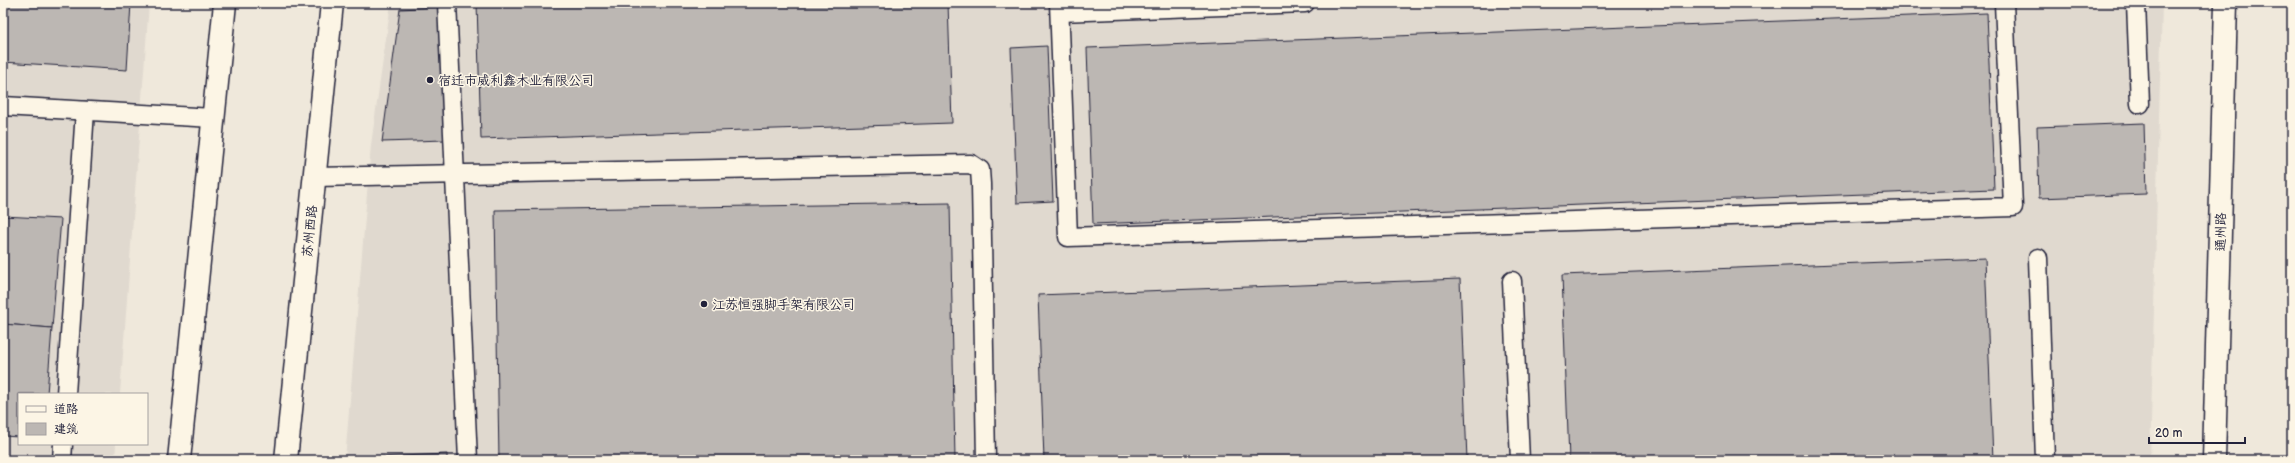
<svg xmlns="http://www.w3.org/2000/svg" width="2295" height="463" font-family="'Balsamiq Sans','LXGW WenKai TC',sans-serif">
<style>
.built{fill:#e0d9cf}
.building{fill:#bcb7b3;stroke:#22223b}
.lines{fill:none;stroke-linecap:round;stroke-linejoin:round}
.service-casing{stroke:#22223b;stroke-width:21}
.tertiary-casing{stroke:#22223b;stroke-width:25}
.secondary-casing{stroke:#22223b;stroke-width:25}
.service{stroke:#fcf5e5;stroke-width:18}
.tertiary{stroke:#fcf5e5;stroke-width:22}
.secondary{stroke:#fcf5e5;stroke-width:22}
.poi-dot{fill:#22223b;stroke:#fcf5e5;stroke-width:1.5}
.labels{text-anchor:middle;stroke-width:3;stroke-linejoin:round;paint-order:stroke}
.poi-label{font-size:13px;fill:#22223b;stroke:#fcf5e5;text-anchor:start}
.street-label{font-size:13px;fill:#22223b;stroke:#fcf5e5}
</style>
<rect width="100%" height="100%" fill="#efe8db"/>
<filter id="ink" filterUnits="userSpaceOnUse"><feTurbulence type="fractalNoise" baseFrequency=".025" numOctaves="2"/><feDisplacementMap in="SourceGraphic" scale="8" xChannelSelector="R" yChannelSelector="G"/><feConvolveMatrix kernelMatrix="1 2 1 2 8 2 1 2 1" color-interpolation-filters="sRGB"/></filter>
<g filter="url(#ink)">
<g class="built">
<polygon points="3,3 149,3 120,394 19,394 19,444 116,444 115,460 3,460"/>
<polygon points="391,3 2162,3 2150,460 345,460 371,145"/>
</g>
<g class="building">
<polygon points="3,3 131,3 127,70 3,62"/>
<polygon points="477,3 948,3 952,123 481,139"/>
<polygon points="438,7 445,140 382,142 400,9"/>
<polygon points="1987,13 1994,189 1093,224 1087,48"/>
<polygon points="1047,46 1053,201 1017,203 1011,48"/>
<polygon points="2144,123 2146,194 2039,198 2037,127"/>
<polygon points="950,203 955,460 499,460 495,210"/>
<polygon points="3,216 61,219 52,328 3,324"/>
<polygon points="1985,258 1993,460 1569,460 1562,275"/>
<polygon points="1460,279 1467,460 1044,460 1038,295"/>
<polygon points="3,324 52,328 47,394 19,394 19,437 3,436"/>
<polygon points="447,454 447,460 354,460 354,458"/>
</g>
<g class="lines">
<g class="service-casing">
<g id="service">
<polyline points="447,3 468,460"/>
<polyline points="1059,3 1068,237 2013,207 2004,3"/>
<polyline points="2136,3 2140,104"/>
<polyline points="1060,12 1305,3"/>
<polyline points="3,106 213,118"/>
<polyline points="315,177 971,164 980,170 981,184 986,460"/>
<polyline points="2038,258 2045,460"/>
<polyline points="1512,281 1520,460"/>
<polyline points="66,394 85,111"/>
<polyline points="62,460 63,444"/>
</g>
</g>
<g class="tertiary-casing">
<polyline id="tertiary" points="2214,460 2226,3"/>
</g>
<g class="secondary-casing">
<g id="secondary">
<polyline points="179,460 225,3"/>
<polyline points="286,460 332,3"/>
</g>
</g>
<use href="#service" class="service"/>
<use href="#tertiary" class="tertiary"/>
<use href="#secondary" class="secondary"/>
</g>
</g>
<g class="poi-dot">
<circle cx="430" cy="80" r="4"/>
<circle cx="704" cy="304" r="4"/>
</g>
<g class="labels">
<g class="poi-label">
<text x="438" y="85">宿迁市威利鑫木业有限公司</text>
<text x="712" y="309">江苏恒强脚手架有限公司</text>
</g>
<g class="street-label">
<text transform="translate(309 231) rotate(-84)" y="5">苏州西路</text>
<text transform="translate(2220 232) rotate(-89)" y="5">通州路</text>
</g>
</g>
<rect width="2295" height="463" fill="none" stroke="#fcf5e5" stroke-width="16"/>
<rect x="8" y="8" width="2279" height="447" fill="none" stroke="#22223b" stroke-width="1.5" filter="url(#ink)"/>
<rect x="18" y="393" width="130" height="52" fill="#fcf5e5" stroke="#a5a1a1"/>
<rect x="26" y="406" width="20" height="6" fill="#fcf5e5" stroke="#a5a1a1"/>
<text x="54" y="413" font-size="12" fill="#22223b">道路</text>
<rect x="26" y="423" width="20" height="12" fill="#bcb7b3" stroke="#a5a1a1"/>
<text x="54" y="433" font-size="12" fill="#22223b">建筑</text>
<path d="M2149 437v6h96v-6" fill="none" stroke="#22223b" stroke-width="2"/>
<text x="2155" y="437" font-size="12" fill="#22223b" stroke="#fcf5e5" stroke-width="3" paint-order="stroke">20 m</text>
</svg>
